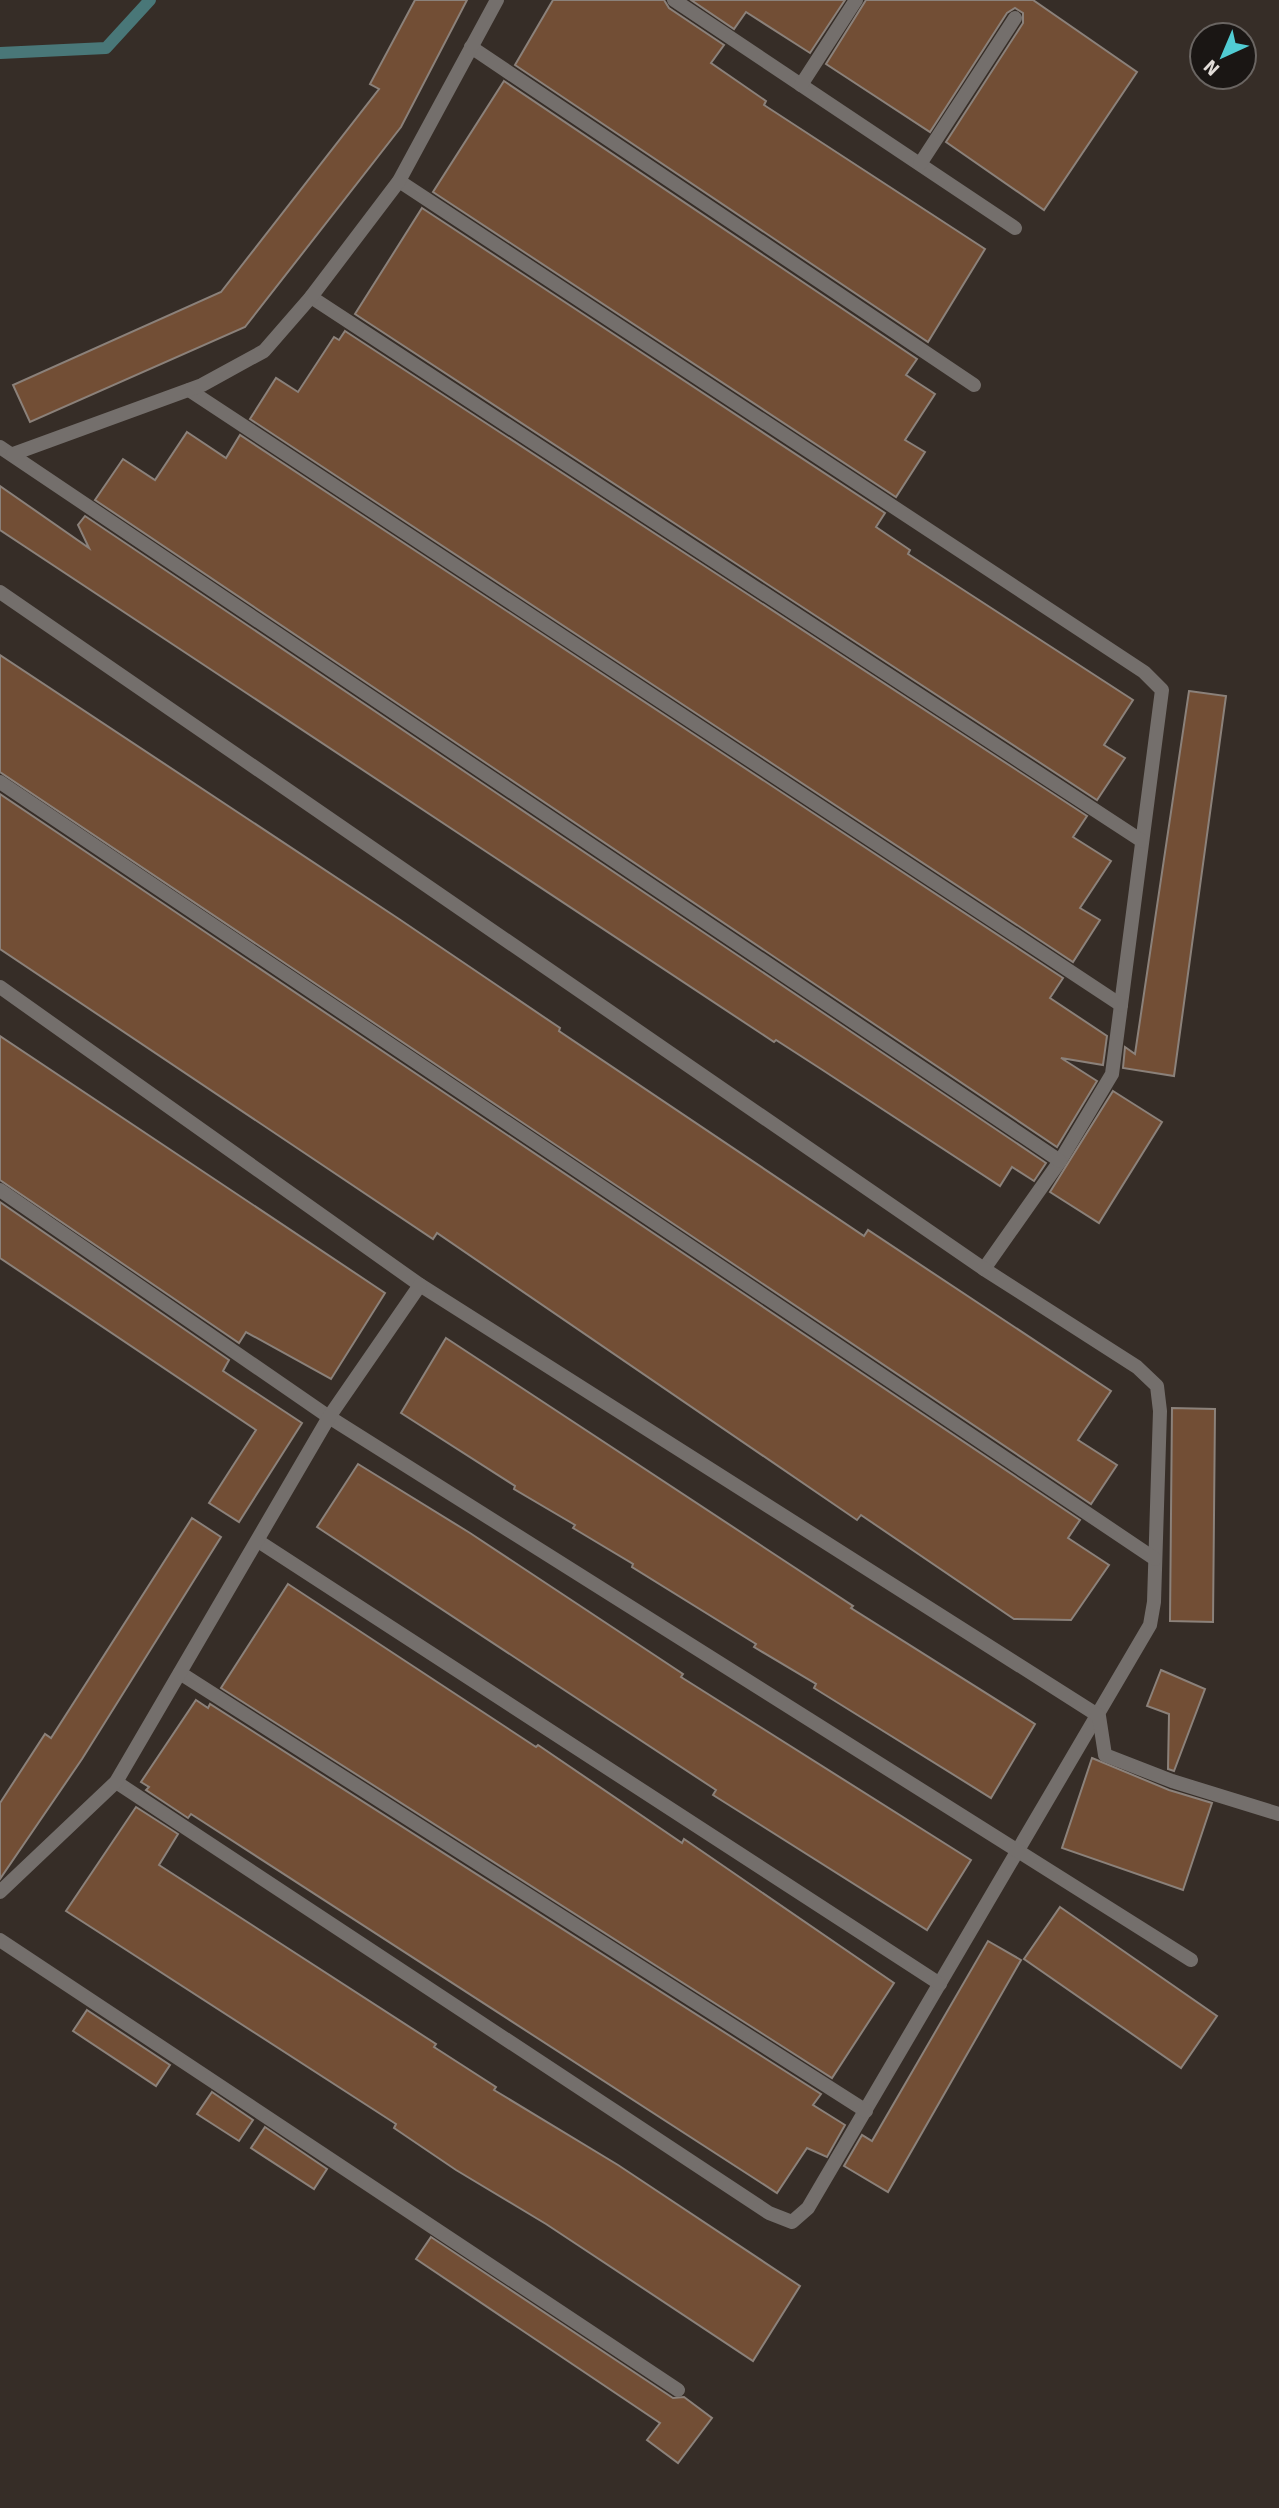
<svg xmlns="http://www.w3.org/2000/svg" width="1279" height="2508" font-family="Signika,sans-serif">
<style>
.lines{fill:none;stroke-linecap:round;stroke-linejoin:round}
.stream{stroke:#497778;stroke-width:12}
.building{fill:#724e35;stroke:#8b817a;stroke-width:2}
.minor{stroke:#746f6c;stroke-width:14}
</style>
<rect width="100%" height="100%" fill="#362d27"/>
<g class="lines">
<polyline class="stream" points="0,53 106,48 150,0"/>
</g>
<g class="building">
<polygon points="415,0 467,0 401,127 245,327 30,422 13,385 221,292 379,89 370,84"/>
<polygon points="553,0 664,0 669,8 724,45 711,63 766,101 764,105 985,249 928,342 515,65"/>
<polygon points="691,0 845,0 810,53 746,12 734,29"/>
<polygon points="866,0 1033,0 1137,72 1044,210 946,142 1023,23 1023,13 1015,8 1007,13 930,132 826,64"/>
<polygon points="504,81 917,359 906,375 935,394 905,440 925,452 896,497 433,192"/>
<polygon points="422,208 885,513 876,527 910,550 908,554 1133,700 1104,745 1125,758 1097,800 355,314"/>
<polygon points="345,331 1087,816 1073,837 1111,861 1080,908 1100,920 1073,962 250,419 276,378 298,392 334,337 339,340"/>
<polygon points="187,432 226,458 240,435 1063,978 1050,998 1107,1036 1103,1065 1061,1058 1097,1081 1057,1147 95,500 123,459 155,480"/>
<polygon points="0,486 89,548 78,525 85,516 1046,1163 1034,1181 1012,1167 1000,1186 821,1069 776,1040 774,1042 0,530"/>
<polygon points="0,655 399,919 560,1028 559,1031 864,1236 868,1230 1111,1391 1078,1440 1117,1465 1091,1504 0,772"/>
<polygon points="1189,691 1226,696 1174,1076 1123,1068 1125,1047 1135,1054"/>
<polygon points="0,794 1080,1520 1068,1538 1109,1565 1071,1620 1014,1619 861,1515 857,1520 437,1233 433,1239 0,949"/>
<polygon points="0,1036 385,1293 331,1379 246,1332 239,1343 0,1180"/>
<polygon points="1113,1091 1162,1122 1099,1223 1050,1192"/>
<polygon points="0,1202 229,1360 223,1371 302,1423 239,1522 209,1503 256,1430 0,1258"/>
<polygon points="446,1338 853,1606 851,1608 1035,1724 991,1798 814,1688 816,1684 754,1647 756,1644 632,1567 633,1564 573,1528 575,1525 514,1489 515,1486 401,1413"/>
<polygon points="1172,1408 1215,1409 1213,1622 1170,1621"/>
<polygon points="358,1464 470,1533 683,1674 681,1677 971,1860 927,1930 713,1795 716,1790 317,1527"/>
<polygon points="192,1518 221,1537 82,1759 0,1879 0,1803 45,1734 51,1738"/>
<polygon points="288,1584 536,1747 538,1745 682,1843 684,1839 894,1983 832,2078 221,1688"/>
<polygon points="1161,1670 1205,1689 1174,1771 1168,1769 1169,1714 1147,1706"/>
<polygon points="196,1700 208,1708 210,1704 821,2094 813,2105 845,2125 827,2157 807,2148 777,2193 191,1814 188,1818 146,1790 149,1787 141,1782"/>
<polygon points="1092,1758 1169,1790 1212,1803 1183,1890 1062,1848"/>
<polygon points="136,1807 178,1834 159,1865 436,2044 434,2047 496,2087 494,2090 618,2165 800,2286 753,2361 546,2224 456,2170 394,2128 396,2124 66,1911"/>
<polygon points="1060,1907 1217,2016 1181,2068 1024,1959"/>
<polygon points="988,1941 1021,1960 888,2192 844,2166 862,2135 872,2141"/>
<polygon points="87,2010 170,2065 156,2086 73,2031"/>
<polygon points="212,2092 253,2120 239,2141 197,2114"/>
<polygon points="265,2127 327,2169 314,2189 251,2148"/>
<polygon points="431,2237 673,2398 684,2397 712,2418 678,2463 647,2440 660,2423 416,2259"/>
</g>
<g class="lines">
<g class="minor">
<polyline points="674,0 1015,228"/>
<polyline points="471,47 974,385"/>
<polyline points="801,85 856,0"/>
<polyline points="920,164 1015,18"/>
<polyline points="399,181 1144,672 1162,690 1112,1074 1060,1161 984,1269"/>
<polyline points="311,297 1142,841"/>
<polyline points="189,390 1121,1005"/>
<polyline points="0,447 1060,1161"/>
<polyline points="13,454 202,385 264,351 311,297 399,181 497,0"/>
<polyline points="0,592 984,1269 1137,1367 1157,1386 1160,1411 1154,1602 1150,1625 808,2208 792,2222 769,2213 116,1782"/>
<polyline points="0,782 1155,1559"/>
<polyline points="0,987 420,1285 1099,1716 1105,1755 1172,1781 1279,1814"/>
<polyline points="0,1190 329,1417 1191,1960"/>
<polyline points="258,1541 940,1984"/>
<polyline points="180,1673 866,2111"/>
<polyline points="0,1892 116,1782 329,1417 420,1285"/>
<polyline points="0,1940 678,2390"/>
</g>
</g>
<g transform="translate(1223 56) rotate(224)"><circle r="33" fill="#1a1614" stroke="#6a6562" stroke-width="2"/>
<path d="M0-5L12 26L0 18L-12 26Z" fill="#51ccd3"/>
<text y="-10" font-size="19" font-weight="bold" text-anchor="middle" fill="#e2dcd8">N</text>
</g>
</svg>
